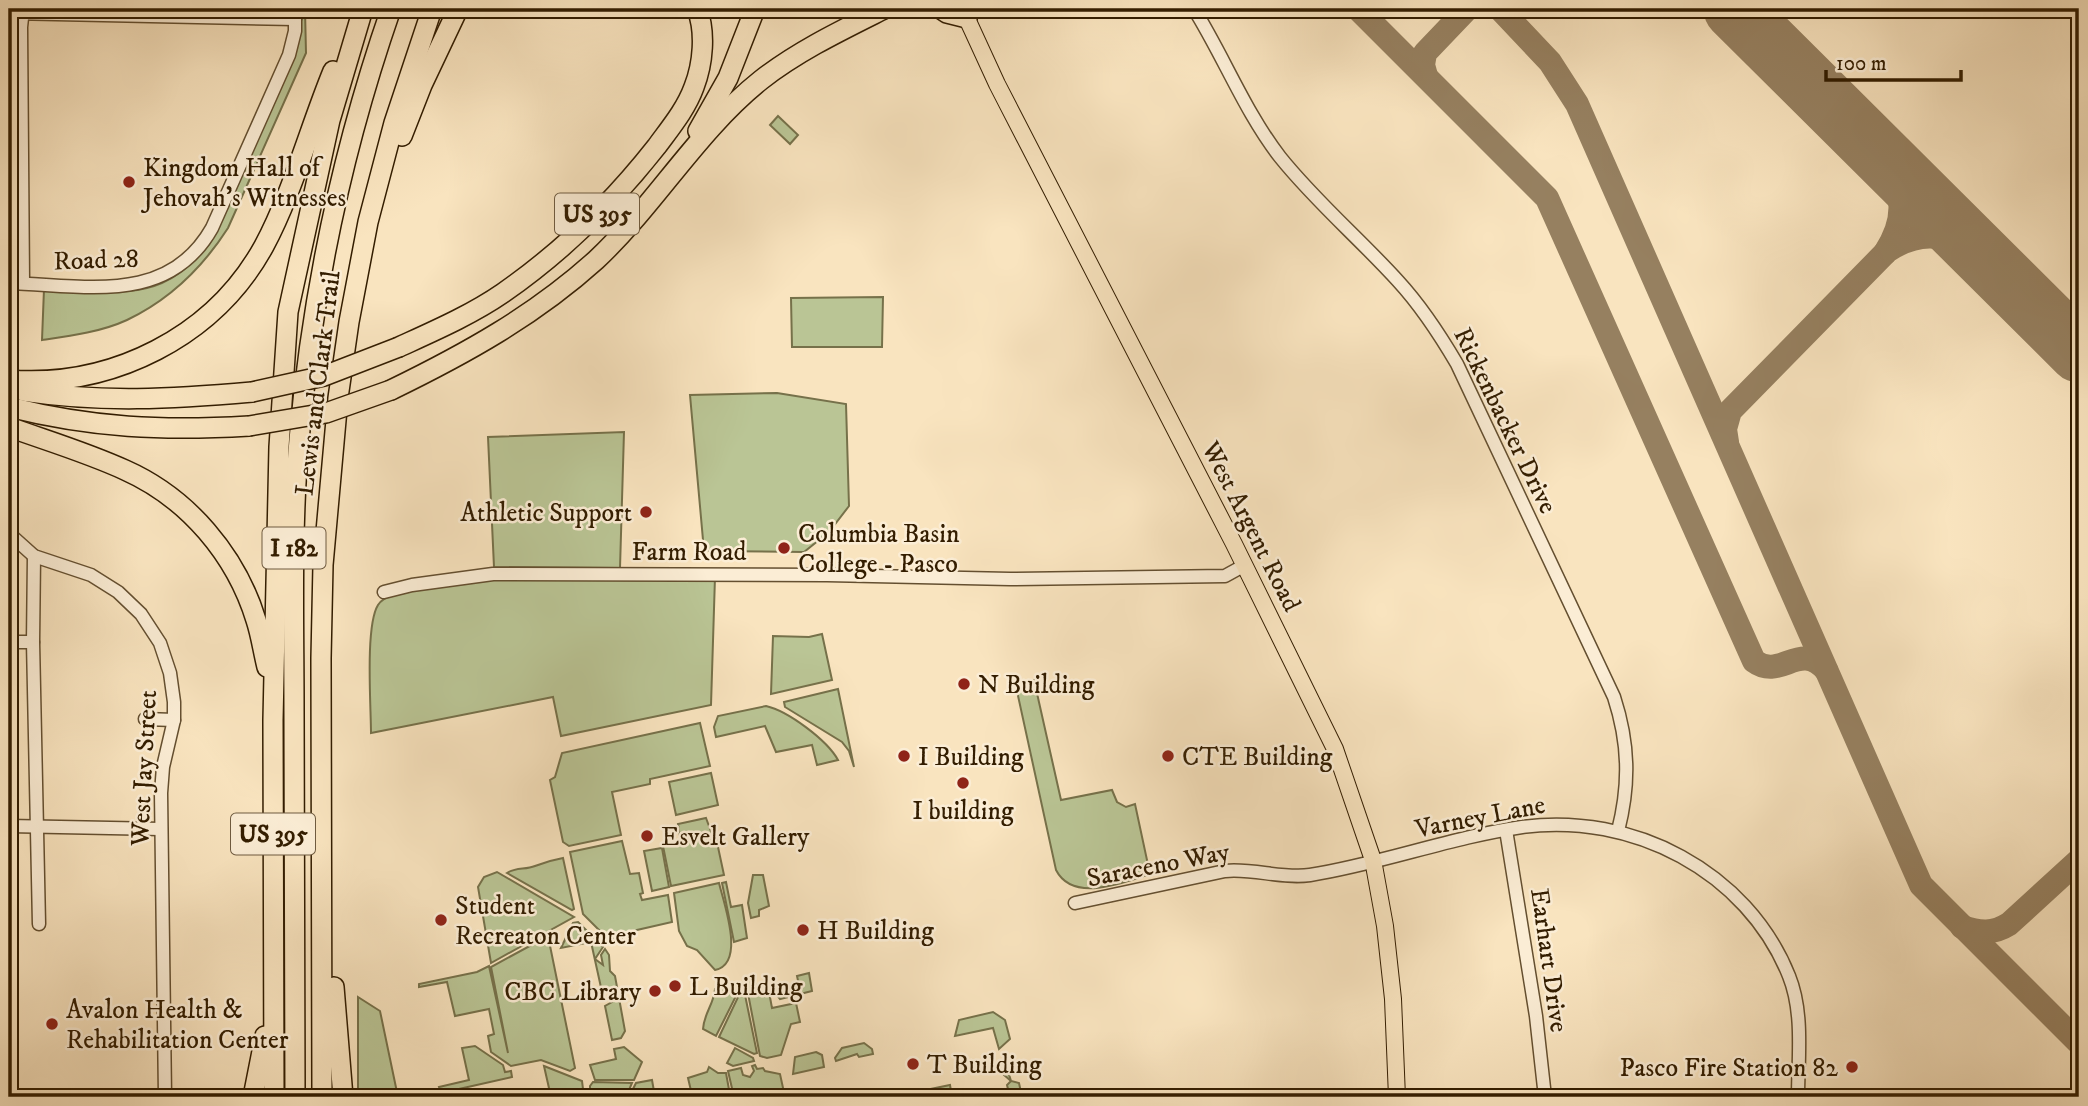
<svg xmlns="http://www.w3.org/2000/svg" width="2088" height="1106" font-family="'IM FELL DW Pica',serif">
<style>
.green{fill:#bac595;stroke:#76714a;stroke-width:2}
.lines{fill:none;stroke-linecap:round;stroke-linejoin:round}
.taxiway{stroke:#968060;stroke-width:24}
.runway{stroke:#968060;stroke-width:61}
.minor-casing{stroke:#644f30;stroke-width:15}
.major-casing{stroke:#331d00;stroke-width:18}
.highway-casing{stroke:#331d00;stroke-width:22}
.minor{stroke:#fbedd5;stroke-width:12}
.major{stroke:#f9e4bf;stroke-width:16}
.highway{stroke:#f9e4bf;stroke-width:19}
.highway-bridge-casing{stroke:#331d00;stroke-width:22;stroke-linecap:butt}
.highway-bridge{stroke:#f9e4bf;stroke-width:19}
.poi-dot{fill:#8f2418;stroke:#fbedd5;stroke-width:2.5}
.labels{text-anchor:middle;stroke-width:5;stroke-linejoin:round;paint-order:stroke}
.shield{fill:#fbedd5;stroke:#6f5b40;stroke-width:2}
.shield-label{font-size:24px;font-weight:bold;fill:#331d00}
.poi-label{font-size:26px;fill:#331d00;stroke:#fbedd5;text-anchor:start}
.street-label{font-size:26px;fill:#331d00;stroke:#fbedd5}
</style>
<rect width="100%" height="100%" fill="#f9e4bf"/>
<filter id="stains"><feTurbulence type="fractalNoise" baseFrequency=".00286" numOctaves="4"/><feColorMatrix values="0 0 0 0 .2 0 0 0 0 .09 0 0 0 0 .02 0 0 0 .5 -.17"/></filter>
<radialGradient id="worn" r=".72"><stop offset=".6" stop-color="#630" stop-opacity="0"/><stop offset="1" stop-color="#630" stop-opacity=".3"/></radialGradient>
<g class="green">
<path d="M300,9H305L306,53L228,228C203,267 169,300 127,320C101,332 70,336 42,340L44,289C123,291 170,307 217,229Z"/>
<polygon points="778,116 798,135 790,144 770,125"/>
<polygon points="883,297 882,347 792,347 791,298"/>
<polygon points="777,393 846,404 849,506 829,532 804,552 704,551 690,395"/>
<polygon points="624,432 620,568 494,567 488,437"/>
<path d="M506,576L715,577L711,705L561,736L553,697L371,733C371,706 365,626 378,605C391,584 481,579 506,576Z"/>
<polygon points="822,634 832,680 771,694 773,636 809,637"/>
<path d="M1034,680L1061,800L1112,790L1117,802L1126,807L1135,804L1150,874C1122,883 1073,903 1056,870L1015,682Z"/>
<polygon points="838,689 854,767 849,751 842,742 785,707 784,702"/>
<path d="M766,706C788,711 827,740 838,760L817,765L812,745L776,752L765,726L716,737L714,727L718,716Z"/>
<polygon points="700,723 710,766 650,779 650,784 612,792 621,835 569,846 563,842 550,780 555,777 562,753"/>
<polygon points="711,773 718,805 676,815 669,782"/>
<polygon points="706,818 712,834 715,833 724,875 671,886 663,846 681,843 678,824"/>
<polygon points="622,841 630,874 639,873 643,893 640,894 642,900 668,895 672,922 637,930 624,938 608,939 583,914 570,852"/>
<polygon points="662,848 669,887 652,891 644,851"/>
<path d="M563,858L574,909L572,910L507,873C516,867 525,870 535,866C545,862 552,860 563,858Z"/>
<polygon points="497,872 574,917 491,963 478,887 484,877"/>
<polygon points="753,875 763,875 769,906 759,910 759,916 751,918 748,903"/>
<polygon points="726,882 731,907 742,905 747,938 734,942 722,883"/>
<path d="M719,883C724,904 746,964 715,970L697,950L687,946L679,931L674,893Z"/>
<polygon points="578,922 603,947 595,959 603,965 601,955 605,949 609,955 610,971 615,976 625,1031 621,1038 612,1040 605,1006 612,1002 610,990 602,992 591,942 561,948 573,923"/>
<polygon points="548,936 575,1068 570,1071 541,1060 511,1066 491,1052 488,1036 494,1034 489,1009 455,1016 447,982 419,987 419,984 477,972 489,966 508,1053 491,967"/>
<polygon points="809,973 812,991 780,999 774,991 799,985 797,976"/>
<polygon points="754,977 757,994 769,992 772,1008 796,1003 800,1022 791,1024 781,1055 767,1058 760,1056 746,983 749,978"/>
<path d="M722,984L738,992L716,1036L703,1029C704,1013 714,1004 715,989Z"/>
<polygon points="740,993 745,995 757,1053 754,1054 719,1037"/>
<polygon points="358,997 380,1011 398,1097 358,1097"/>
<polygon points="993,1012 1005,1020 1010,1039 999,1049 993,1028 955,1036 959,1020"/>
<polygon points="864,1043 872,1049 873,1054 859,1057 857,1054 836,1061 835,1058 842,1048"/>
<polygon points="475,1046 503,1065 505,1072 511,1071 512,1077 441,1093 439,1087 469,1080 462,1048"/>
<polygon points="624,1047 642,1062 634,1080 595,1080 590,1065 616,1059 614,1049"/>
<polygon points="735,1048 753,1058 754,1061 733,1066 727,1063"/>
<polygon points="816,1052 822,1055 824,1067 793,1074 795,1057"/>
<polygon points="755,1065 757,1069 763,1068 765,1071 780,1074 785,1097 756,1097 750,1094 734,1097 728,1071 741,1068 743,1075 750,1077 754,1071 752,1066"/>
<polygon points="544,1066 582,1081 584,1097 551,1097"/>
<polygon points="709,1067 718,1073 726,1073 730,1095 717,1089 692,1095 688,1078 707,1072"/>
<polygon points="1007,1068 1011,1081 1019,1083 1022,1097 1010,1097 1007,1085 1011,1081 1003,1074"/>
<polygon points="652,1080 655,1097 629,1097 636,1083"/>
<polygon points="593,1082 632,1083 626,1097 590,1097 590,1086"/>
<polygon points="950,1085 952,1097 892,1097"/>
</g>
<g class="lines">
<g class="taxiway">
<path d="M1358,9L1547,198L1754,661C1781,681 1799,640 1826,670"/>
<polyline points="1500,9 1550,62 1577,104 1921,885 2079,1043"/>
<polyline points="1426,76 1423,65 1425,53 1467,9"/>
<path d="M1882,156C1904,191 1908,218 1885,253"/>
<path d="M1727,442L1725,429L1730,411L1887,251C1923,227 1951,235 1984,258"/>
<path d="M1962,927C1980,933 1993,934 2009,924L2079,860"/>
</g>
<polyline class="runway" points="1734,9 2079,352"/>
<g class="minor-casing">
<g id="minor">
<path d="M1194,9C1224,57 1245,112 1280,157C1316,202 1360,239 1398,281C1421,306 1440,335 1457,364L1614,697C1629,743 1630,784 1618,831"/>
<polyline points="9,13 295,19"/>
<path d="M9,283C84,285 168,306 212,228L289,55L295,31V9"/>
<polyline points="23,283 21,27 23,9"/>
<polyline points="14,538 34,556 91,575 118,592 141,614 160,643 170,673 174,702 174,720 163,767 161,793 165,1097"/>
<polyline points="34,556 33,642 39,924"/>
<polyline points="384,592 412,585 493,574 827,575 1010,579 1225,576 1245,565"/>
<polyline points="14,642 33,642"/>
<polyline points="145,719 174,720"/>
<polyline points="9,826 161,829"/>
<polyline points="1506,830 1536,1016 1545,1097"/>
<path d="M1075,903L1225,871C1253,868 1282,879 1310,875C1380,864 1452,837 1522,827C1632,812 1747,871 1789,976C1804,1013 1798,1059 1798,1097"/>
</g>
</g>
<g class="major-casing">
<polyline id="major" points="963,10 997,84 1234,544 1335,749 1373,860 1385,926 1393,999 1397,1097"/>
</g>
<g class="highway-casing">
<g id="highway">
<polyline points="941,9 947,13 967,18"/>
<polyline points="698,131 728,78 755,9"/>
<polyline points="402,136 422,85 458,9"/>
<path d="M399,347C434,331 471,315 503,293C562,252 613,202 657,146C671,127 686,109 694,87C703,64 706,32 697,9"/>
<path d="M9,380C112,388 214,337 264,246C292,194 310,127 333,71"/>
<path d="M391,390C465,354 534,316 596,260C655,205 697,131 761,80C798,51 842,30 884,9"/>
<path d="M23,391C101,403 173,399 252,392"/>
<path d="M9,407C93,428 163,431 249,426"/>
<path d="M9,427C48,441 88,453 125,470C188,498 236,555 256,620C261,635 263,651 267,667"/>
<polyline points="334,987 343,1097"/>
<polyline points="253,1097 265,1036"/>
<polyline points="274,1097 273,720 279,447 288,312 330,120 363,9"/>
<path d="M295,1097C295,968 294,839 294,711C294,621 291,530 299,440C312,294 343,147 391,9"/>
<polyline points="322,1097 321,658 323,565 338,398 349,322 368,222 394,123 432,9"/>
</g>
</g>
<use href="#minor" class="minor"/>
<use href="#major" class="major"/>
<use href="#highway" class="highway"/>
<g class="highway-bridge-casing">
<g id="highway-bridge">
<polyline points="252,392 324,376 399,347"/>
<polyline points="249,426 326,413 391,390"/>
</g>
</g>
<use href="#highway-bridge" class="highway-bridge"/>
</g>
<g class="poi-dot">
<circle cx="129" cy="182" r="7"/>
<circle cx="646" cy="512" r="7"/>
<circle cx="784" cy="548" r="7"/>
<circle cx="964" cy="684" r="7"/>
<circle cx="904" cy="756" r="7"/>
<circle cx="1168" cy="756" r="7"/>
<circle cx="963" cy="783" r="7"/>
<circle cx="647" cy="836" r="7"/>
<circle cx="441" cy="920" r="7"/>
<circle cx="803" cy="930" r="7"/>
<circle cx="675" cy="986" r="7"/>
<circle cx="655" cy="991" r="7"/>
<circle cx="52" cy="1024" r="7"/>
<circle cx="913" cy="1064" r="7"/>
<circle cx="1852" cy="1067" r="7"/>
</g>
<g class="labels">
<g class="shield">
<rect x="555" y="193.5" width="84" height="41" rx="5"/>
<rect x="262.5" y="527.5" width="63" height="41" rx="5"/>
<rect x="231" y="813.5" width="84" height="41" rx="5"/>
</g>
<g class="shield-label">
<text x="597" y="222">US 395</text>
<text x="294" y="556">I 182</text>
<text x="273" y="842">US 395</text>
</g>
<g class="poi-label">
<text x="143" y="176">Kingdom Hall of<tspan x="143" dy="30">Jehovah's Witnesses</tspan></text>
<text x="632" y="521" text-anchor="end">Athletic Support</text>
<text x="798" y="542">Columbia Basin<tspan x="798" dy="30">College - Pasco</tspan></text>
<text x="978" y="693">N Building</text>
<text x="918" y="765">I Building</text>
<text x="1182" y="765">CTE Building</text>
<text x="963" y="819" text-anchor="middle">I building</text>
<text x="661" y="845">Esvelt Gallery</text>
<text x="455" y="914">Student<tspan x="455" dy="30">Recreaton Center</tspan></text>
<text x="817" y="939">H Building</text>
<text x="689" y="995">L Building</text>
<text x="641" y="1000" text-anchor="end">CBC Library</text>
<text x="66" y="1018">Avalon Health &amp;<tspan x="66" dy="30">Rehabilitation Center</tspan></text>
<text x="927" y="1073">T Building</text>
<text x="1838" y="1076" text-anchor="end">Pasco Fire Station 82</text>
</g>
<g class="street-label">
<text transform="translate(96 259) rotate(-2)" y="9">Road 28</text>
<text transform="translate(317 383) rotate(-83)" y="9">Lewis and Clark Trail</text>
<text transform="translate(1506 420) rotate(64)" y="9">Rickenbacker Drive</text>
<text transform="translate(1252 526) rotate(63)" y="9">West Argent Road</text>
<text x="689" y="560">Farm Road</text>
<text transform="translate(143 768) rotate(-87)" y="9">West Jay Street</text>
<text transform="translate(1480 816) rotate(-11)" y="9">Varney Lane</text>
<text transform="translate(1158 864) rotate(-11)" y="9">Saraceno Way</text>
<text transform="translate(1550 960) rotate(82)" y="9">Earhart Drive</text>
</g>
</g>
<rect width="2088" height="1106" fill="none" stroke="#f9e4bf" stroke-width="35"/>
<rect x="10" y="10" width="2067" height="1085" fill="none" stroke="#331d00" stroke-width="3.5"/>
<rect x="18" y="18" width="2053" height="1071" fill="none" stroke="#331d00" stroke-width="2"/>
<path d="M1826 70v10h135v-10" fill="none" stroke="#331d00" stroke-width="3.5"/>
<text x="1836" y="70" font-size="21" fill="#331d00" stroke="#fbedd5" stroke-width="5" paint-order="stroke">100 m</text>
<rect width="100%" height="100%" filter="url(#stains)"/>
<rect width="100%" height="100%" fill="url(#worn)"/>
</svg>
